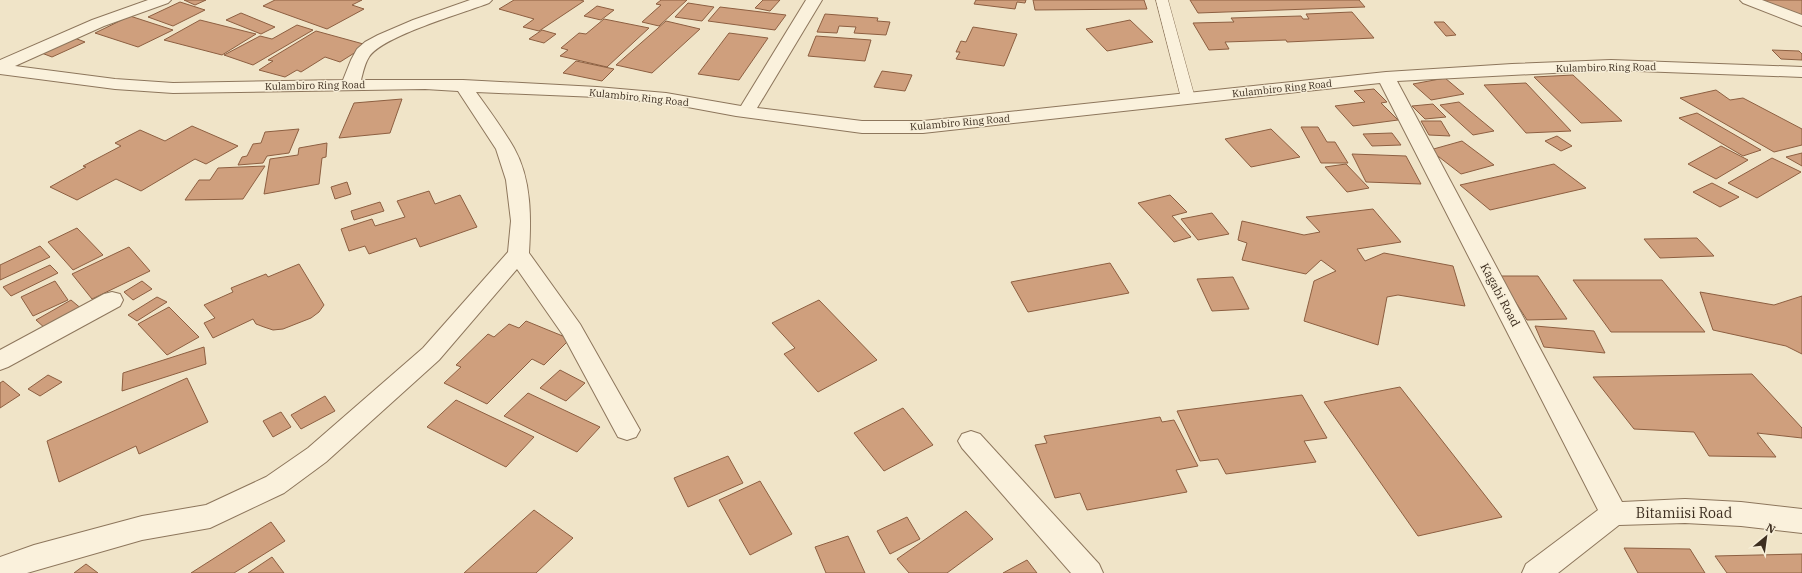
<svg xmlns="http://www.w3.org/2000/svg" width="1802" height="573" font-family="'IBM Plex Serif',serif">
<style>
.building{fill:#cf9f7d;stroke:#8d5f41}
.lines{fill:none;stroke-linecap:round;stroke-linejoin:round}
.lane-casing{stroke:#8d765c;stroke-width:1}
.street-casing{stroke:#8d765c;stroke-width:2}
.lane{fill:#faf1dc;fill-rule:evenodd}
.street{fill:#faf1dc;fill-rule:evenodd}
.labels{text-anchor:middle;stroke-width:3;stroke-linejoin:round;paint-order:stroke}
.far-street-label{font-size:10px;fill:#3d2e20;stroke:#f7eed8}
.street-label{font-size:12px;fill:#3d2e20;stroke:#f7eed8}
.near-street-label{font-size:14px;fill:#3d2e20;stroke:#f7eed8}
</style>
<rect width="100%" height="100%" fill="#f0e4c8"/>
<g class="building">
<polygon points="184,0 206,0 195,5"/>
<polygon points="275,0 362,0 352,5 364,9 327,29 263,6"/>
<polygon points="514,0 580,0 584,1 539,31 523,27 534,19 499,9"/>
<polygon points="661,0 687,0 659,26 642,22 661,5 656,4"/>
<polygon points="763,0 780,0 770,11 755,8"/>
<polygon points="976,0 1026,0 1025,3 1017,2 1015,9 974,4"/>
<polygon points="1033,0 1144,0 1147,9 1035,10"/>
<polygon points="1190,0 1359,0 1365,7 1198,13"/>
<polygon points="1760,0 1802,0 1802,17"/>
<polygon points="180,2 205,10 173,26 148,17"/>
<polygon points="688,3 714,7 702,21 675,17"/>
<polygon points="597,6 614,10 601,20 584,16"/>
<polygon points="720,7 786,15 775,30 708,21"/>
<polygon points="1352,12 1374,38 1287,42 1286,40 1225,42 1229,49 1209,50 1193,23 1234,22 1231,18 1301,16 1303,19 1309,19 1306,14"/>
<polygon points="241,13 275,27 261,34 226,20"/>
<polygon points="825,14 878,18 877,21 890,22 886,35 854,33 856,27 839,26 837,33 817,32"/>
<polygon points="130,16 173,30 138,47 95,33"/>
<polygon points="604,19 649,28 607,67 560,56 568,50 561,48 579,33 586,34"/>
<polygon points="200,20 256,34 222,55 164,40"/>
<polygon points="1130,20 1153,42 1107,51 1086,29"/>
<polygon points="666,21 700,29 652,73 616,65"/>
<polygon points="1434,22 1444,22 1456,35 1446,36"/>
<polygon points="297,25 313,30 253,65 224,55 260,36 272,39"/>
<polygon points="973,27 1017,34 1004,66 956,59 960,52 956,52 961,41 966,42"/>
<polygon points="542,30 556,34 544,43 529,39"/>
<polygon points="316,31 367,45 340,62 325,57 301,72 297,70 285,77 259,70 273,61 268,60"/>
<polygon points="729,33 768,38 739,80 698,74"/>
<polygon points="816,36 871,40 865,61 808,56"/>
<polygon points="72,37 85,42 52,57 39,52"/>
<polygon points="1772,50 1799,51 1802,54 1802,60 1781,59"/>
<polygon points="576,61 614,69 602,81 563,73"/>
<polygon points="882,71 912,75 905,91 874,87"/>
<polygon points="1573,75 1622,121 1581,123 1534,77"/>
<polygon points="1445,78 1464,94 1431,100 1413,84"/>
<polygon points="1526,83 1571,131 1526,133 1484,85"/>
<polygon points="1374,89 1387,102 1381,103 1398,120 1353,126 1335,106 1365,102 1354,91"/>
<polygon points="1716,90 1730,100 1743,98 1802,129 1802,145 1774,152 1680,98"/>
<polygon points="402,99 390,133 339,138 354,103"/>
<polygon points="1459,102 1494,131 1473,135 1440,105"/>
<polygon points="1433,104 1446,117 1425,119 1412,106"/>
<polygon points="1697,113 1761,150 1743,156 1679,118"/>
<polygon points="1421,121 1441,121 1450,136 1429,135"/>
<polygon points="192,126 238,146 206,164 195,159 141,191 116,179 77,200 50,187 86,167 83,166 121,146 115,143 140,130 165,141"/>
<polygon points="1301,127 1318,127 1327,142 1335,142 1348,163 1321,163"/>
<polygon points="299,129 289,153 267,156 263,163 238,165 242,157 247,156 253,144 261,143 265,132"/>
<polygon points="1271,129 1300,157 1251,167 1225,139"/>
<polygon points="1392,133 1401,145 1372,146 1363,134"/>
<polygon points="1557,136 1572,146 1561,151 1545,141"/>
<polygon points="1462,141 1494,165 1461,174 1430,150"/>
<polygon points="327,143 326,157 322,158 319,184 264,194 270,159 298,155 299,148"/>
<polygon points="1721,146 1748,160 1716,179 1688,164"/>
<polygon points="1802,153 1802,166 1786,157"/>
<polygon points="1352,154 1406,156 1421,184 1366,182"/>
<polygon points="1772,158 1801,172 1757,198 1728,183"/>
<polygon points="1346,164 1369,188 1347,192 1325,167"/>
<polygon points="1554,164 1586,188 1490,210 1460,185"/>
<polygon points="265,166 243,199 185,200 199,180 210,180 218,168"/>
<polygon points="347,182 351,194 335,199 331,187"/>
<polygon points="1712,183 1739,197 1720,207 1693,192"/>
<polygon points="429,191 435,204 460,195 477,227 420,247 416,238 369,254 365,246 349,251 341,229 372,219 375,226 405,217 397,201"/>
<polygon points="1170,195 1187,212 1172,216 1191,237 1174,242 1138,203"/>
<polygon points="380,202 384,211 354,220 351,211"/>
<polygon points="1373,209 1401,242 1357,249 1365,261 1384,253 1453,266 1465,306 1398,295 1387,297 1378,345 1304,321 1314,281 1336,271 1321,260 1306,274 1242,260 1247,243 1238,240 1242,221 1304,235 1320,232 1306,217"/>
<polygon points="1212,213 1229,234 1198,240 1181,219"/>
<polygon points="77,228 103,255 73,270 48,242"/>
<polygon points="1697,238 1714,256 1660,258 1644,239"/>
<polygon points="40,246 50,257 0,280 0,265"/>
<polygon points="129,247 150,271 92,299 72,274"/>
<polygon points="1110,263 1129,293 1028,312 1011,282"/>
<polygon points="299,264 324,305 319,312 311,318 283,329 273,330 264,327 256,324 253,319 213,338 204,323 215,318 204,305 233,292 231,288 266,274 268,277"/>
<polygon points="50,265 58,273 11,296 3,287"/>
<polygon points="1499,276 1538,276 1567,319 1527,320"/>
<polygon points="1233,277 1249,309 1212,311 1197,279"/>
<polygon points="1573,280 1662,280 1705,332 1611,332"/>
<polygon points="55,281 68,300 33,316 21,297"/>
<polygon points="142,281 152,289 133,300 124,292"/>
<polygon points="1700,292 1774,305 1802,296 1802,354 1786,346 1713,330"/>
<polygon points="157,297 167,302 137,321 128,315"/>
<polygon points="71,300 83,310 47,330 36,320"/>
<polygon points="819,300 877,360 818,392 784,354 795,348 772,323"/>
<polygon points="169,307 199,337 167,355 138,324"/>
<polygon points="526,321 570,339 544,365 532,359 487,404 444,383 461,367 456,365 488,334 494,337 509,324 519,328"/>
<polygon points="1535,326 1594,331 1605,353 1544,347"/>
<polygon points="204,347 206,364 122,391 123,373"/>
<polygon points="560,370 585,383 566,401 540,388"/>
<polygon points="1752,374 1802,428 1802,438 1757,433 1776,457 1709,456 1694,432 1634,429 1593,377"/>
<polygon points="48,375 62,382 40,396 28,389"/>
<polygon points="187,378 208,422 139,454 136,446 59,482 47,441"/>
<polygon points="3,381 20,395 0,408 0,383"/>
<polygon points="1400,387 1502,517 1418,536 1324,402"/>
<polygon points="528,393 600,427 577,452 504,416"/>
<polygon points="1302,395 1327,438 1304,441 1316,462 1226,474 1218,459 1200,461 1177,411"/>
<polygon points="325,396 335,411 301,429 291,415"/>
<polygon points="456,400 534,437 506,467 427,427"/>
<polygon points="903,408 933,445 884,471 854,433"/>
<polygon points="281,412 291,427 273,437 263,421"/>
<polygon points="1160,417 1162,422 1174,420 1198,466 1176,470 1187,492 1087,510 1080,493 1055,498 1035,445 1047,443 1044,436"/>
<polygon points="728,456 743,483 688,507 674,478"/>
<polygon points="760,481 792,534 750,555 719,500"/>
<polygon points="534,510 573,538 536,573 464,573"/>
<polygon points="966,511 993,539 947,573 909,573 897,559"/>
<polygon points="907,517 920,539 890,554 877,531"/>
<polygon points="271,522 285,541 234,573 191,573"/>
<polygon points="848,536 865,573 826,573 815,547"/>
<polygon points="1624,548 1690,549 1705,573 1638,573"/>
<polygon points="1802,554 1802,573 1727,573 1715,556"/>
<polygon points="272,557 284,573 248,573"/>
<polygon points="1027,560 1037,573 1003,573"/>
<polygon points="86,564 98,573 74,573"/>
</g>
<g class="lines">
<g class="lane-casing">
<polygon id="lane" points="1156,0 1168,0 1195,98 1193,101 1183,101 1181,98"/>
</g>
<g class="street-casing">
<g id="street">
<path d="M148,0H171L168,3L104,26L15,66L115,79L173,83L343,80L351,60L357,49L365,42L378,35L413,20L470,0H492L489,3C464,13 382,36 369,57C365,63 363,72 361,80H463L597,87L666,93L741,106L806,0H822L757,108L862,121H923L1386,72L1512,64L1611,60L1802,67V77L1611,70L1397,81L1622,502L1685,499L1741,502L1802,509V533L1741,526L1685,523L1619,525L1558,573H1522L1526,564L1598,510L1380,83L923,133H862L736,116L666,103L597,97L476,92C489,110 503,129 514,148C532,180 531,219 529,253L580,324L640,430L636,437L627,440L618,437L563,335L517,269L439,360L326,462L284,493L210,528L142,540L27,573H0V557L34,545L142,516L206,505L266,477L308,448L423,348L508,252L511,221L506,180L496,149L458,91L425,89L173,93L115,89L0,74V60L92,20Z"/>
<polygon points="1740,0 1762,0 1802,15 1802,26 1743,3"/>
<polygon points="112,292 120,294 123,300 120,306 8,367 0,370 0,350 104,294"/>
<polygon points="971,431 980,434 1099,564 1103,573 1071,573 962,448 958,441 962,434"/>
</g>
</g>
<use href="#lane" class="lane"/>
<use href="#street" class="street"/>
</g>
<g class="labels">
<g class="far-street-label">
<text transform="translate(1606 67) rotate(-1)" y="4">Kulambiro Ring Road</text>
<text transform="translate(315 85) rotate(-1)" y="4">Kulambiro Ring Road</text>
<text transform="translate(1282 88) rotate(-6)" y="4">Kulambiro Ring Road</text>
<text transform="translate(639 97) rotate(6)" y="4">Kulambiro Ring Road</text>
<text transform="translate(960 122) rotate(-5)" y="4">Kulambiro Ring Road</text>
</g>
<g class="street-label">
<text transform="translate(1500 295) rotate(62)" y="4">Kagabi Road</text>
</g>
<g class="near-street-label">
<text x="1684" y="518">Bitamiisi Road</text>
</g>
</g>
<g transform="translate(1766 537) rotate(29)" stroke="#f7eed8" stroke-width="3" paint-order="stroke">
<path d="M0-3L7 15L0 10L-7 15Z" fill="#3d2e20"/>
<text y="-6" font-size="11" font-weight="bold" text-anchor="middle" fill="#3d2e20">N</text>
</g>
</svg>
